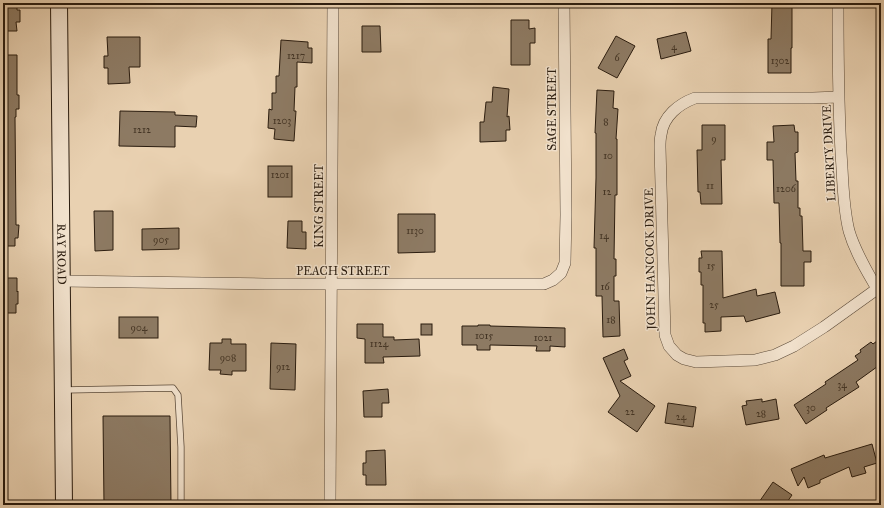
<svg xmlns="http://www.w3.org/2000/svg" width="884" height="508" font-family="'IM FELL Great Primer',serif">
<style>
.building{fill:#8d7a63;stroke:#2a1c0f}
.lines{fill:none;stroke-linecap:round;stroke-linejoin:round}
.lane-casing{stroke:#5a4938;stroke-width:7}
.street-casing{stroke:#5a4938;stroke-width:12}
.secondary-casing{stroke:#2a1c0f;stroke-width:18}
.lane{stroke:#f1e1cc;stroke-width:5.5}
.street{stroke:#f1e1cc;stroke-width:11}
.secondary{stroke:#f1e1cc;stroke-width:16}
.labels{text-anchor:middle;stroke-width:3;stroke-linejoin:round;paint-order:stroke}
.number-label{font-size:10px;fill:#433424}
.street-label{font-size:12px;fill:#2a1c0f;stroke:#f1e1cc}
</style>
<rect width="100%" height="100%" fill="#e9d1b1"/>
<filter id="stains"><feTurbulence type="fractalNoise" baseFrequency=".005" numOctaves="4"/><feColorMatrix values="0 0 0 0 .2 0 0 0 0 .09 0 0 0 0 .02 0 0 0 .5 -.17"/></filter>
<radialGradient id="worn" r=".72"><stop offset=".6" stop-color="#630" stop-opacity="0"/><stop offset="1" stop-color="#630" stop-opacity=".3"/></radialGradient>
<g class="building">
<polygon points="3,3 17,3 17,10 20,10 20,22 16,22 17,31 3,31"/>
<polygon points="772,3 792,3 792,48 791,48 791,73 768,73 768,39 771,39"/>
<polygon points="511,20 529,20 529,29 535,28 535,43 530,43 530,65 511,65"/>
<polygon points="362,26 380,26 381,52 362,52"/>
<polygon points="686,32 691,51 661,59 657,39"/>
<polygon points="616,36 635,46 617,78 598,68"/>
<polygon points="107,37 140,37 140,67 129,67 130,83 108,84 108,68 104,68 104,56 108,56"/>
<polygon points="281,40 308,42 308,48 312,48 312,63 297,62 297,87 295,87 294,111 296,111 294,141 274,139 275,129 268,128 269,109 272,110 272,93 276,93 276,76 279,76"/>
<polygon points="3,55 17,55 17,95 19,95 19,109 16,109 16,117 15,117 16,225 19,225 18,238 15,238 15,246 3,246"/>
<polygon points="493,87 509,89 507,117 509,116 510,130 506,130 506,141 480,142 480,122 484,122 486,102 492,102"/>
<polygon points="597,90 614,91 613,108 618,109 616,139 617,139 617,195 615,195 614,259 616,259 616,276 614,276 614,301 619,301 620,336 603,337 602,296 596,296 596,248 594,248 596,178 596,133 595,133"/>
<polygon points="120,111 175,112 175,115 197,116 196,127 175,126 175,147 119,146"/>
<polygon points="702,125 725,125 725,160 721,160 722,204 701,204 700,192 698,192 697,150 702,150"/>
<polygon points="794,125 795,132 798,132 798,152 795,153 796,181 798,181 798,208 800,208 800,216 802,216 803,251 811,251 811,262 804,262 804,286 781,286 781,243 780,243 779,203 774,203 773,160 767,160 767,142 774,142 773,126"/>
<rect x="268" y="166" width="24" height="31"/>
<polygon points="94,211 113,211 113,250 95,251"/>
<polygon points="398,214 435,214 435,252 398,253"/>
<polygon points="288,221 302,221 302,232 306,232 306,249 287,248"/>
<polygon points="179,228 179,249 142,250 142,229"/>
<polygon points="701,251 722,251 723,298 756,289 757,296 775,292 780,313 746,322 744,316 721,317 721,331 705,332 705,323 703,323 703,285 701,285 701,272 699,272 699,258 702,258"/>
<polygon points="3,278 17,278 17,292 18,291 18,304 16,304 16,313 3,313"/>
<rect x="119" y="317" width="39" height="21"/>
<polygon points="357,324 383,324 383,337 394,337 394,340 419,339 420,356 383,357 384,363 365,363 365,339 357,338"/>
<rect x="421" y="324" width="11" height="11"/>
<polygon points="478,325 490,325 490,326 565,328 565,347 550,346 550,351 536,351 537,346 490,345 490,350 477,350 477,345 462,345 462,326 478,326"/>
<polygon points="881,338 881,364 856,382 859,387 826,408 827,410 806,424 794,405 826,384 825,382 858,360 855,356 861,352 860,350 871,342 873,344"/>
<polygon points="222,339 231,339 231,344 246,344 246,371 232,371 232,375 220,374 221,370 209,370 210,343 222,343"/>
<polygon points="271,343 296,344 295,390 270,389"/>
<polygon points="624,349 628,359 624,361 631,376 620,381 655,406 637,432 608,412 620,396 603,358"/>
<polygon points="388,389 389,403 382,403 382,417 364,417 363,391"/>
<polygon points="762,399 762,402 776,399 779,419 746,425 742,406 747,405 746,401"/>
<polygon points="668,403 696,407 693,427 665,423"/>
<polygon points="103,416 170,416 171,505 104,505"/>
<polygon points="872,444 877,463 864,467 866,473 852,477 849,467 820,480 820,483 808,488 804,477 798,486 791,469 824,455 825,458"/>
<polygon points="385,450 386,485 366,485 366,475 363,475 363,463 366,463 366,451"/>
<polygon points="773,482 792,495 785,505 757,505"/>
</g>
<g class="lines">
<g class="lane-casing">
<polyline id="lane" points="64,390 173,388 178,395 181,447 181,505"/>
</g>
<g class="street-casing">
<g id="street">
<path d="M838,3C838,58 838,113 842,168C843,189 844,211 849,231C855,252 867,271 877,289L881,294"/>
<path d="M838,97L813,98H695C679,104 663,116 661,135C660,139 660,143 660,147L665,335L669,346L677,355L684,359L696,362L755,360L775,355L794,346L824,327L877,289"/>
<polyline points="62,281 265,284 544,284 553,280 561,273 565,263 566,215 564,3"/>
<polyline points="330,505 333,3"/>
</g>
</g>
<g class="secondary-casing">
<g id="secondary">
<path id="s1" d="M59,3L64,505"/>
</g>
</g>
<use href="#lane" class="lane"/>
<use href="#street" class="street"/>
<use href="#secondary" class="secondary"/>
</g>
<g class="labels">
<g class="number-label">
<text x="674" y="50">4</text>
<text x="296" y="59">1217</text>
<text x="617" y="61">6</text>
<text x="780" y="64">1302</text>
<text x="282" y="124">1203</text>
<text x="606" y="125">8</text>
<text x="142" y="133">1212</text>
<text x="714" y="142">9</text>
<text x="608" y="159">10</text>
<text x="280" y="178">1201</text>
<text x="710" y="189">11</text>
<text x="786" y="192">1206</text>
<text x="607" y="195">12</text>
<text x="415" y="234">1130</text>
<text x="604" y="239">14</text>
<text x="161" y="243">905</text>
<text x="711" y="269">15</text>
<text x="605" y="290">16</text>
<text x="714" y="308">25</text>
<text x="611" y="323">18</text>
<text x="139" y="331">904</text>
<text x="484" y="339">1015</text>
<text x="543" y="341">1021</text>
<text x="379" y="347">1124</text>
<text x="228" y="361">908</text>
<text x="283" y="370">912</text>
<text x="842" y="388">34</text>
<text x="811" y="411">30</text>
<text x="630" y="415">22</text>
<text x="761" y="417">28</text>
<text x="681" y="420">24</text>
</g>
<g class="street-label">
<text transform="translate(552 109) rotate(-90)" y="4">SAGE STREET</text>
<text transform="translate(829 153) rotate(-93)" y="4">LIBERTY DRIVE</text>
<text transform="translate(319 206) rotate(-90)" y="4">KING STREET</text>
<text dy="4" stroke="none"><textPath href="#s1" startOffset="251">RAY ROAD</textPath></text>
<text transform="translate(650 259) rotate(-91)" y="4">JOHN HANCOCK DRIVE</text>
<text x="343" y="275">PEACH STREET</text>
</g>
</g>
<rect width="884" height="508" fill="none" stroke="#e9d1b1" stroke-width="16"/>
<rect x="4" y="4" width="876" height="500" fill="none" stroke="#2a1c0f" stroke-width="2"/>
<rect x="8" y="8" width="868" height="492" fill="none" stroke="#2a1c0f"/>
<rect width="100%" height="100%" filter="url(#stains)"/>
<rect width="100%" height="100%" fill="url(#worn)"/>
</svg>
